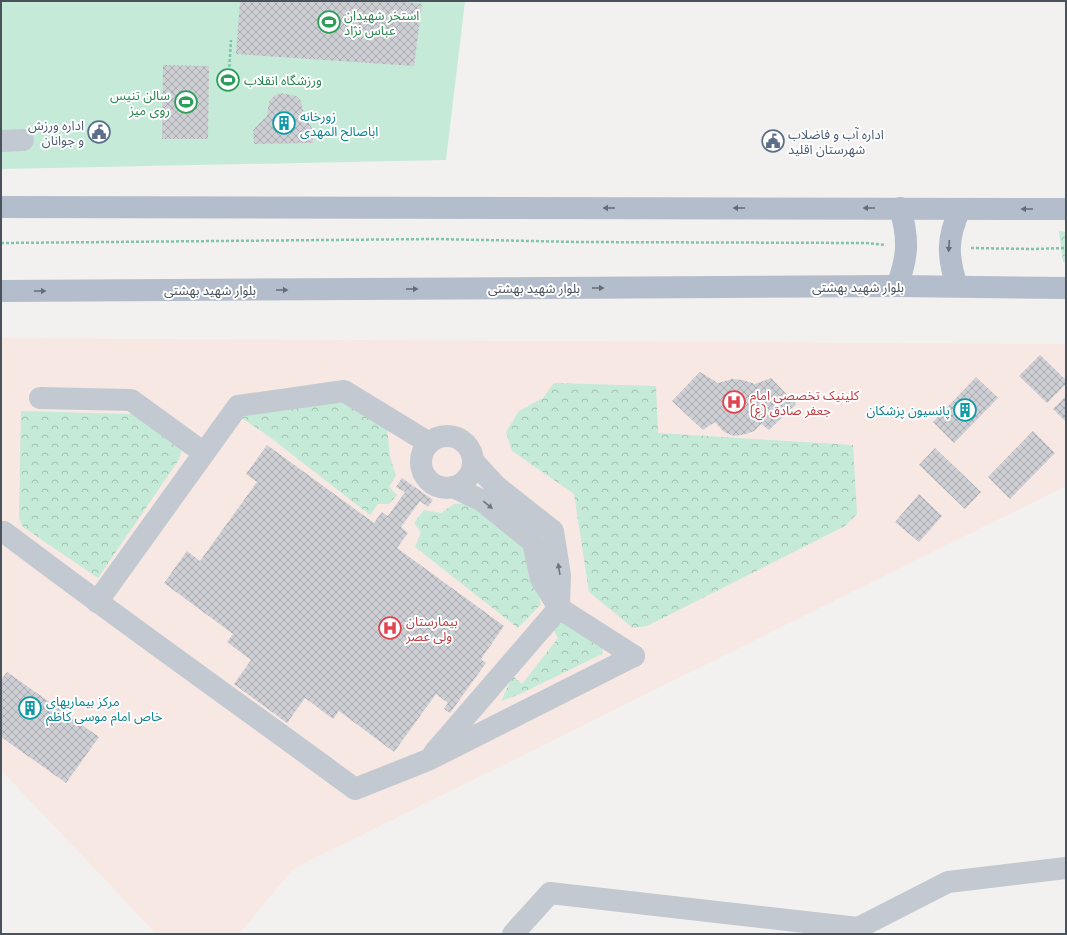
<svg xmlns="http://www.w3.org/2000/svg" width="1067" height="935" font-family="'Space Grotesk','Noto Sans Arabic',sans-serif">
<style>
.medical{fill:#f8e8e4}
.park{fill:url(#park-crowns)}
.pitch{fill:#c5ead7}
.building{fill:url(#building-cross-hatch)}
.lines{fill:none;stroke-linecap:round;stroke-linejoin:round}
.path{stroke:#81c4a9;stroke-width:2.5;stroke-dasharray:3 2;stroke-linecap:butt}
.minor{stroke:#c3c9d0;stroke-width:22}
.major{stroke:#b3bdcb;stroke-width:22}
.oneway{fill:#646d77}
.oneway2{fill:#6e767e}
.labels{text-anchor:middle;stroke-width:4;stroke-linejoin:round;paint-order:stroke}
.leisure-label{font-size:13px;fill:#27864d;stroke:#fff;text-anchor:start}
.culture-label{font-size:13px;fill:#0d838f;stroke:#fff;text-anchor:start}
.service-label{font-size:13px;fill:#4e5e75;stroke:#fff;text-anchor:end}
.street-label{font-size:13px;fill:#4a525b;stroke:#fff}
.health-label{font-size:13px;fill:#be3a42;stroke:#fff;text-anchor:start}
</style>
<defs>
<pattern id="park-crowns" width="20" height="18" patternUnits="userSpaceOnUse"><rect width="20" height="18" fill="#c5ead7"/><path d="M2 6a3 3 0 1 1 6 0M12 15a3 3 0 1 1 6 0" fill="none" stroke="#a2c0b1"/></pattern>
<pattern id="building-cross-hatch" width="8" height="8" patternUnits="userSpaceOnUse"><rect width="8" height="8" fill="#cecfd4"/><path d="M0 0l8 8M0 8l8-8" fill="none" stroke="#a9abaf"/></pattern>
</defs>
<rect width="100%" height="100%" fill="#f2f1f0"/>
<polygon class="medical" points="1,338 1066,344 1066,486 293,869 239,934 156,934 1,770"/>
<g class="park">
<polygon points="1059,231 1066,232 1066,262 1063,262"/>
<polygon points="554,383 656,386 658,433 853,445 857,514 845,526 647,626 633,628 589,592 574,494 512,451 506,432 519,411 543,398"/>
<polygon points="343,399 387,428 390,457 396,475 389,487 397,495 389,504 378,504 370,515 267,435 240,417"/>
<polygon points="21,411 132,414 182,450 178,461 98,578 23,527 19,518"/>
<polygon points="472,503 527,546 541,604 518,628 415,547 421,532 414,523 424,510 441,513 454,504"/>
<polygon points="561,619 603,647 602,654 520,694 501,701 513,676 522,684 558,638 553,629"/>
</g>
<polygon class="pitch" points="1,1 465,1 446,160 1,169"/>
<g class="building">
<polygon points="240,1 395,1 422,4 414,66 236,54"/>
<polygon points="163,65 209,66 208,139 162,139"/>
<polygon points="281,93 296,96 301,101 304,115 313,130 313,143 254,144 253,130 267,116 269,102 274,96"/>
<polygon points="1040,355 1066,380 1066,384 1047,403 1019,376"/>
<polygon points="700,372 718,383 732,379 743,380 755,384 771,378 796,404 769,430 761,424 754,431 746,434 734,436 724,432 715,422 703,430 672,401"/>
<polygon points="976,377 998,398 954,443 933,422"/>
<polygon points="1066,396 1066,422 1053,409"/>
<polygon points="1033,431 1055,453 1010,499 988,477"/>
<polygon points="267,445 374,523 382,512 388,516 405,492 396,487 402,478 433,500 428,507 420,501 401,527 408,533 397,548 504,626 481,659 486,663 450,713 444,709 448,703 436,694 394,752 339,711 333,719 305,698 287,723 234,684 251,660 227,642 233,634 164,583 187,551 200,561 257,482 246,474"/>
<polygon points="935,448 981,492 965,509 919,465"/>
<polygon points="919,494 942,516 919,542 895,522"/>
<polygon points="7,672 99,737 66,783 1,737 1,680"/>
</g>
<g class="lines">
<g class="path">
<polyline points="229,72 231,40"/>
<polyline points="1,243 436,239 578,242 866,243 886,245"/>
<polyline points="971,248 1032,249 1066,248"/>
</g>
<g class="minor">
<polyline points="1,141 23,140"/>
<polyline points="40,398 131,400 204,453"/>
<circle cx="447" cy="462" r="26"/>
<polyline points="453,487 481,500 533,542 541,579 559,608 634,656"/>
<path d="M4,532C120,620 238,703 355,789L428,760L634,656"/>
<polyline points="97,602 238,406 344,391 429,443"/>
<polyline points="434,753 559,608 560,575 553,531 496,486 473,461"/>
<polyline points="513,934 550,893 858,928 948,882 1066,868"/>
</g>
<g class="major">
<polyline points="1,207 1066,209"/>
<path d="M897,286C908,257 909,239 900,208"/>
<path d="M957,286C947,256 947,238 960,209"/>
<polyline points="1,291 897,286 1066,288"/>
</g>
</g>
<defs><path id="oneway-solid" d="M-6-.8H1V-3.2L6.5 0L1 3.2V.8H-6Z"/></defs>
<g class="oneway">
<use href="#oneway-solid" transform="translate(609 208) rotate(-180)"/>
<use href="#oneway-solid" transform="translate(739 208) rotate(-180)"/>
<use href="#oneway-solid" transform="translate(869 208) rotate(-180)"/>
<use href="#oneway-solid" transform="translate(1027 209) rotate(-180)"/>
<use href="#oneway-solid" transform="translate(949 246) rotate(94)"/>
<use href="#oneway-solid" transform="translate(598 288)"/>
<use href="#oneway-solid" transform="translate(412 289)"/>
<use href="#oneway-solid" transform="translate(282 290)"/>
<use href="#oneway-solid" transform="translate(40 291)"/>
</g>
<g class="oneway2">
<use href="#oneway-solid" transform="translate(488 505) rotate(39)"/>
<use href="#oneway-solid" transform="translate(559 569) rotate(-99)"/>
</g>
<defs>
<g id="stadium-ring" transform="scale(1.15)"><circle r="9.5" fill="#fff" stroke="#2e9e5b" stroke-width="1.5"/><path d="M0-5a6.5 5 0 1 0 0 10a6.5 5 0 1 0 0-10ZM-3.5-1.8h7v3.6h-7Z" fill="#2e9e5b"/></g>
<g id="building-ring" transform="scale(1.15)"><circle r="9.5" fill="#fff" stroke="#0f9aa8" stroke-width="1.5"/><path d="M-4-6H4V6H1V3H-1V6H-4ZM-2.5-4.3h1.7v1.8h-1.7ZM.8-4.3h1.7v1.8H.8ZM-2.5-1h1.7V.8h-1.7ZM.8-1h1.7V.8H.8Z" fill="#0f9aa8"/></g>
<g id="civic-ring" transform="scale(1.15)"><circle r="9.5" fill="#fff" stroke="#5c6f8a" stroke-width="1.5"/><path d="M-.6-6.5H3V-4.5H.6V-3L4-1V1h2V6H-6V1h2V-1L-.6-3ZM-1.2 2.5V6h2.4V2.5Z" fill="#5c6f8a"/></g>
<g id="hospital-ring" transform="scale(1.15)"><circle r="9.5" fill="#fff" stroke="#e0444e" stroke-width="1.5"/><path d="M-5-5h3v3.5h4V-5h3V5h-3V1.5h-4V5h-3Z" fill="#e0444e"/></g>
</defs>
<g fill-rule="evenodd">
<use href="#stadium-ring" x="329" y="22"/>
<use href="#stadium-ring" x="228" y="80"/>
<use href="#stadium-ring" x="186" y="102"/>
<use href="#building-ring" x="284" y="123"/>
<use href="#civic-ring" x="99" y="132"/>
<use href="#civic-ring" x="773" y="141"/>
<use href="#hospital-ring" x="734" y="402"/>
<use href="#building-ring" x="965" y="410"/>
<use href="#hospital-ring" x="390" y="628"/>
<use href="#building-ring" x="30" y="708"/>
</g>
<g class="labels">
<g class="leisure-label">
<text x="344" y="20">استخر شهیدان<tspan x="344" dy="15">عباس نژاد</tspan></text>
<text x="244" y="85">ورزشگاه انقلاب</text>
<text x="170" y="100" text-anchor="end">سالن تنیس<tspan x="170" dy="15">روی میز</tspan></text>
</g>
<g class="culture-label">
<text x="300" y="121">زورخانه<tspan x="300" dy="15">اباصالح المهدی</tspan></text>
<text x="950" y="415" text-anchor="end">پانسیون پزشکان</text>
<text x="46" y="706">مرکز بیماریهای<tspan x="46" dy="15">خاص امام موسی کاظم</tspan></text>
</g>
<g class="service-label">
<text x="84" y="130">اداره ورزش<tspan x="84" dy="15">و جوانان</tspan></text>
<text x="788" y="139" text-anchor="start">اداره آب و فاضلاب<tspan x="788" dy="15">شهرستان اقلید</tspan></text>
</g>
<g class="street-label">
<text x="858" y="292">بلوار شهید بهشتی</text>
<text x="534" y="293">بلوار شهید بهشتی</text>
<text x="210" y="295">بلوار شهید بهشتی</text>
</g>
<g class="health-label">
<text x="750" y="400">کلینیک تخصصی امام<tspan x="750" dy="15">جعفر صادق (ع)</tspan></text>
<text x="406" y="626">بیمارستان<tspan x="406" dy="15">ولی عصر</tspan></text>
</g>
</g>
<rect width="1067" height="935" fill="none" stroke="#4a525b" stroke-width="4"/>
</svg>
